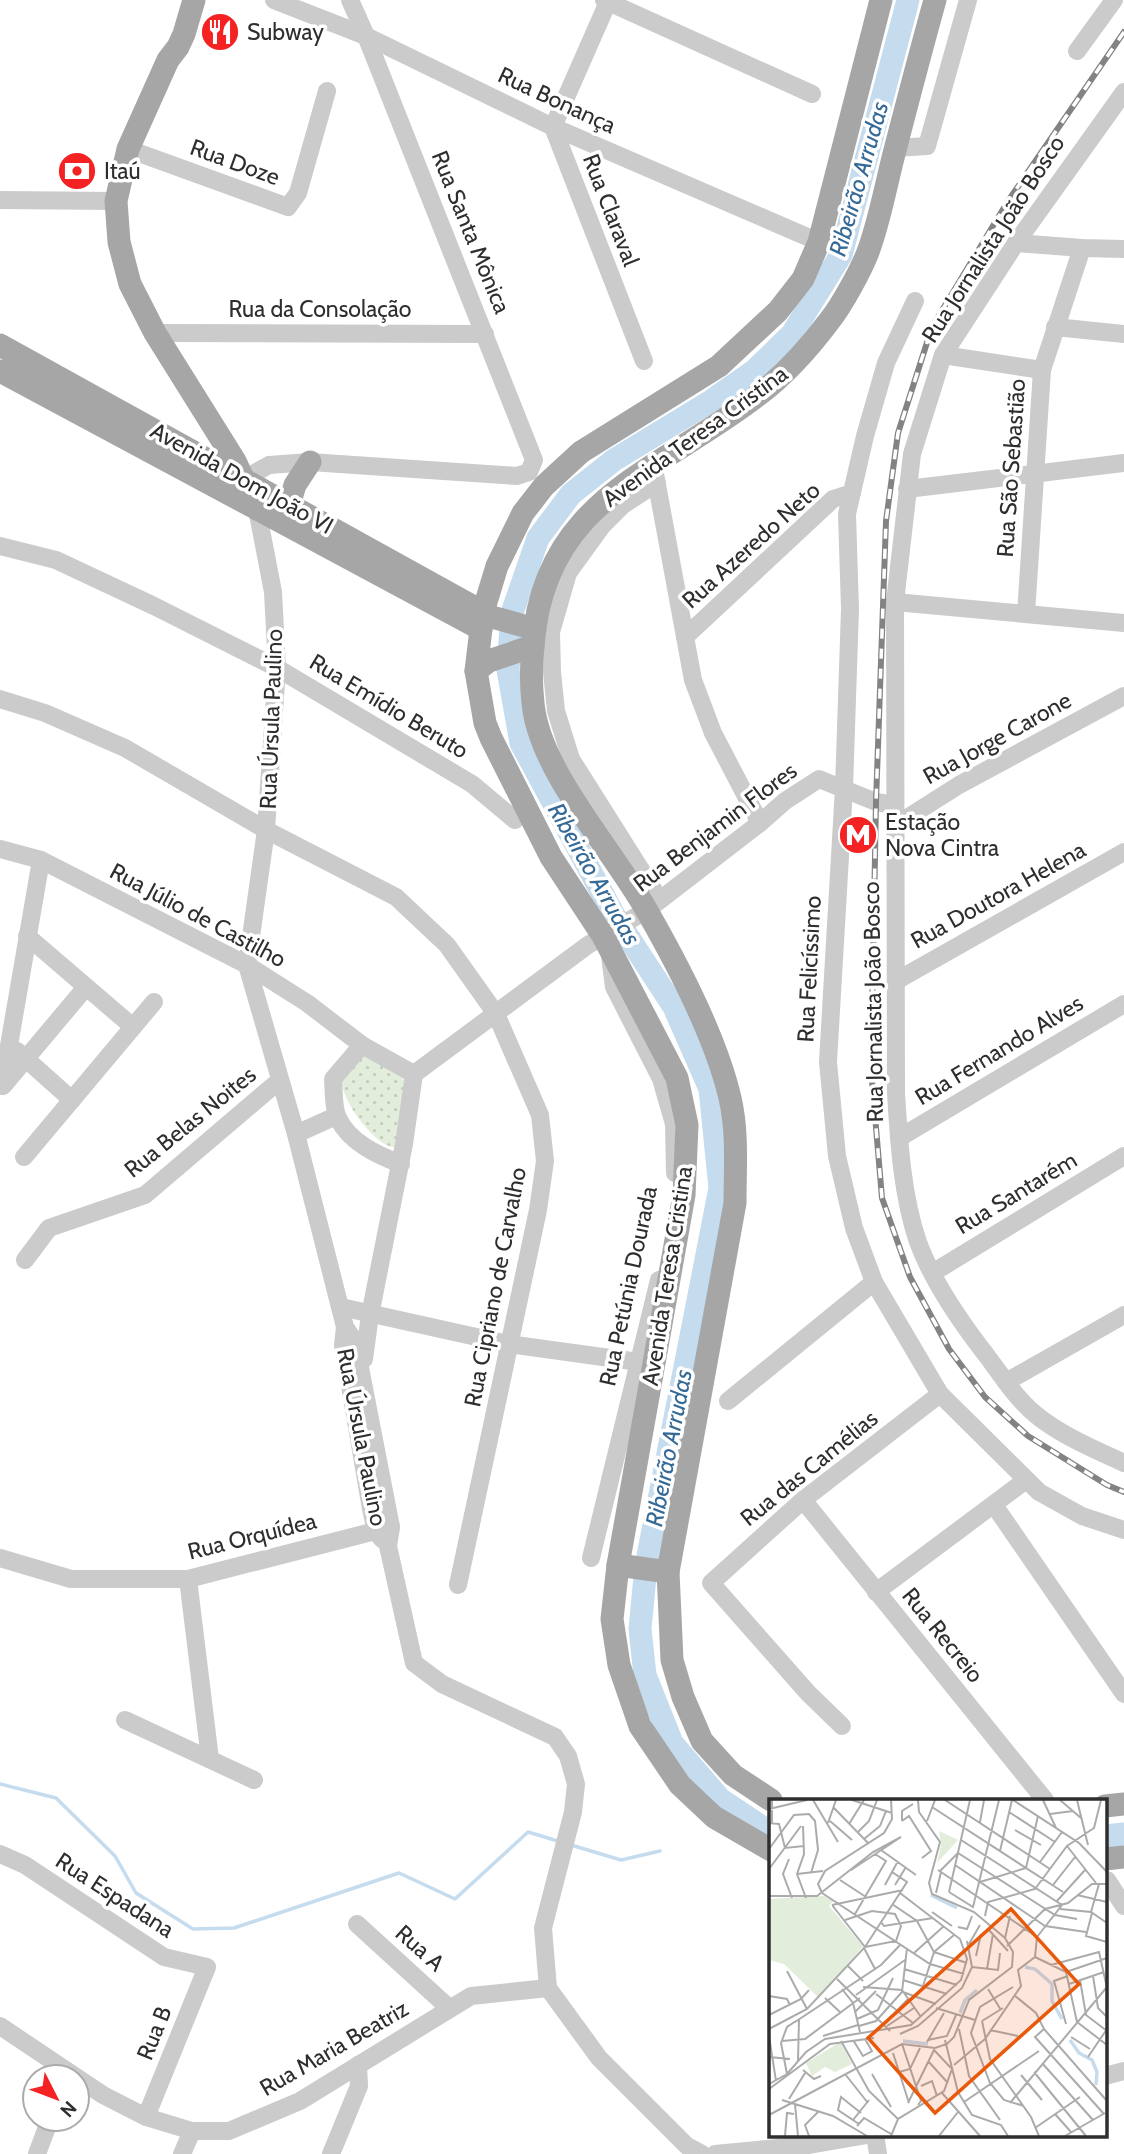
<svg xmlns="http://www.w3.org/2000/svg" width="1124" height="2154" font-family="Cabin,sans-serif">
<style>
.green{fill:url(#green-dots)}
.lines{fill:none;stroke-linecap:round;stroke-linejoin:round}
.stream{stroke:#c5dbee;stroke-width:3.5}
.river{stroke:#c5dbee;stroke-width:23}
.minor{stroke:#cbcbcb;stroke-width:18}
.major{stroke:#a6a6a6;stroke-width:23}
.rail-casing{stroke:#838383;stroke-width:6}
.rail{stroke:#fff;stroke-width:3.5;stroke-dasharray:10;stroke-linecap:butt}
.labels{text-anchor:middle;stroke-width:7;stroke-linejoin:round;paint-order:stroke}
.poi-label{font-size:23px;fill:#2e2e2e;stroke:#fff;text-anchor:start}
.street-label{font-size:23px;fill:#2e2e2e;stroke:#fff}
.water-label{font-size:24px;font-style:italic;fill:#356a97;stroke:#fff}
.inset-river{fill:none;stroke:#c5dbee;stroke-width:3.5}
.inset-road{fill:none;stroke:#ababab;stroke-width:2}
.view{fill:#e8590c;fill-opacity:0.15;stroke:#e8590c;stroke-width:3.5}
.inset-edge{fill:none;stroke:#2e2e2e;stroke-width:3.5}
</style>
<defs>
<pattern id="green-dots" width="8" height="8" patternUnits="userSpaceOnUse" patternTransform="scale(1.75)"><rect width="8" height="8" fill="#e3eddb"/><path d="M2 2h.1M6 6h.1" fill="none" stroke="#c3ccbc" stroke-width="1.8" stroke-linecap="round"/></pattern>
</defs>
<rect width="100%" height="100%" fill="#fff"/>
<path class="green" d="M363,1053C373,1058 390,1063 398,1071C415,1085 399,1129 395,1147C376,1148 340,1099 342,1080C344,1070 356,1061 363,1053Z"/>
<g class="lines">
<g class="stream">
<polyline points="0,1784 56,1798 115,1856 136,1893 193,1929 234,1928 399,1873 455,1899 528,1832 561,1842"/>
<polyline points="571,1845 621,1860 660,1851"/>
</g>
<g class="river">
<polyline points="771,1833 720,1799 672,1743 645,1675 640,1629 646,1566 720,1188 710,1089 674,1007 614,915 521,743 508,670 512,613 538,538 571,494 614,460 711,401 754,371 792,334 841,255 908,0"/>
<polyline points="1105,1836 1124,1834"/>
</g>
<g class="minor">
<polyline points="274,0 366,36 553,127 819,242"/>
<polyline points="604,0 812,94"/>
<polyline points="608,2 553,127 644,361"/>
<polyline points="1077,51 1114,0"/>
<path d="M1124,92L1016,243L943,355L912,454L895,602L896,1093C899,1142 902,1195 918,1242C932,1280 962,1324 987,1356C1001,1375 1016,1398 1035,1414C1060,1435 1094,1449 1124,1463"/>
<polyline points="895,148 927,146 968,0"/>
<polyline points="128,149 288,207 298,193 327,91"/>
<polyline points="0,200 116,201"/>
<polyline points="1016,243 1082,248 1124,249"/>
<polyline points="915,301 886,363 865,436 847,514 850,609 844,788 828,1062 837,1156 854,1228 874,1282 940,1394 1039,1492 1082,1516 1124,1530"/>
<polyline points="1055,327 1124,334"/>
<polyline points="155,333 485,334"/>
<polyline points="943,355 1042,370"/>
<polyline points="655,474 693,680 713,733 760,823"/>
<polyline points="244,479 269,465 310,462 517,476 529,472 534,460 366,36 350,0"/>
<polyline points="657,483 623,505 602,526 568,573 551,632 552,672 556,711 571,759 660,900"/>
<polyline points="907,489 1124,463"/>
<polyline points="257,509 273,592 277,668 266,830 247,965 296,1134 345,1327 355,1342 391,1527 388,1546 414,1663 442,1684 555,1737 568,1756 576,1784 573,1812 543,1928 548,1988 599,2058 687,2146 702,2154"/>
<polyline points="0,546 56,560 154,606 277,668 472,784 515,820"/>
<polyline points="895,602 1124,623"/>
<polyline points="1026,614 1042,370 1082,248"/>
<polyline points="685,637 833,499 852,493"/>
<polyline points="0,699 45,713 125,748 266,830 396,897 447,945 496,1014 540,1115 545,1161 538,1210 458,1585"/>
<polyline points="896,825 959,785 1124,696"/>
<polyline points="0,849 41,860 247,965 307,1003 362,1045 414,1074"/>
<polyline points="27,936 133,1027"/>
<polyline points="610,956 614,987 661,1079 674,1124 675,1173"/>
<polyline points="896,981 1124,852"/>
<path d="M362,1045L333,1079C334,1091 333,1108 338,1118C349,1142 377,1155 401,1164"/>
<polyline points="17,1051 72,1100"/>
<polyline points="414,1074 588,945 647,910 760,823 785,801 819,779 876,802 895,805"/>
<polyline points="2,1086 41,860"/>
<polyline points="3,1086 86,987"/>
<polyline points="296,1134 336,1116"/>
<polyline points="899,1138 1124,1004"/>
<polyline points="24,1157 154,1002"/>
<polyline points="25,1260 49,1228 145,1195 280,1080"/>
<polyline points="934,1272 1124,1156"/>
<polyline points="341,1307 508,1344 639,1362"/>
<polyline points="345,1327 343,1345 371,1509 376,1531 382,1539"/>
<polyline points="364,1359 370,1315 404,1144 414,1074"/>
<polyline points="1006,1382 1124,1315"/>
<polyline points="728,1401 874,1282"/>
<polyline points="803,1500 1045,1800"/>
<polyline points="994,1505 1124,1694"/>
<polyline points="0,1558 71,1579 188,1579 391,1527"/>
<polyline points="591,1558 659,1280"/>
<polyline points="188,1579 210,1759"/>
<polyline points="876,1592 1026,1480"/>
<polyline points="125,1720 254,1780"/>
<polyline points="842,1726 808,1693 711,1583 803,1500 940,1394"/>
<polyline points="0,1854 25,1865 164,1957 207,1967 146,2117"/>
<polyline points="1107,1880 1124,1906"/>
<polyline points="357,1924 449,2008"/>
<polyline points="0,2026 103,2095 146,2117 192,2131 229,2131 300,2101 471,1996 548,1988"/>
<polyline points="1105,2076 1124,2071"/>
<polyline points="875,2135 878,2154"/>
<polyline points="37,2154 50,2119"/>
<polyline points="182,2154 192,2131"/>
<polyline points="331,2154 359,2086 358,2065"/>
<polyline points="715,2154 809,2145 867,2135"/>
</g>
<g class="major">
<polyline points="194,0 184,34 178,47 168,60 128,149 116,201 119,242 130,284 155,333 235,461 257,509"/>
<polyline points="0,345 492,617 535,629"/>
<polyline points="0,371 481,629"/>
<polyline points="289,505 295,485 310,462"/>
<polyline points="476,671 489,661 533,646"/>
<polyline points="618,1565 668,1572"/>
<path d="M771,1800L733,1775L702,1741L683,1697L672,1660L668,1572L735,1203C735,1169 738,1132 730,1098C716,1038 678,965 647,911C614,851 539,771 533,703C531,685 531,664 533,646C543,499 659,472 757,396C785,375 809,348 830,320C842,305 861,270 868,252C880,220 886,184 895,150C908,100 921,50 935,0"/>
<polyline points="1105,1806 1124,1804"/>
<polyline points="771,1850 714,1817 680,1785 640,1726 619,1665 612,1619 618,1565 684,1195 687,1125 677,1078 603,936 551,857 491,738 485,723 476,671 483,612 497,566 523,513 544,486 581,452 719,366 778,311 803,279 819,242 881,0"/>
<polyline points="1105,1859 1124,1857"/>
</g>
<g class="rail-casing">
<polyline id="rail" points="1124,32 1008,201 932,327 898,433 886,521 876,802 871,1069 882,1198 910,1277 949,1349 985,1397 1028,1436 1107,1485 1124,1492"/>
</g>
<use href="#rail" class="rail"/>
</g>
<defs>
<g id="restaurant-disc" transform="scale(2.0125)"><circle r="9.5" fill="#f42222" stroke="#fff"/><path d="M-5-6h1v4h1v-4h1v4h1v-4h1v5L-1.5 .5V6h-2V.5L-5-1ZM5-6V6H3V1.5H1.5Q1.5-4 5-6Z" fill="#fff"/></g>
<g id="bank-disc" transform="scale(2.0125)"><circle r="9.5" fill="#f42222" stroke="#fff"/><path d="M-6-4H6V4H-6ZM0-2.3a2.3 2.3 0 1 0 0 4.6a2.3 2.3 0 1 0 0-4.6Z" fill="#fff"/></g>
<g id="metro-disc" transform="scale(2.0125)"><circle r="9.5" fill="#f42222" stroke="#fff"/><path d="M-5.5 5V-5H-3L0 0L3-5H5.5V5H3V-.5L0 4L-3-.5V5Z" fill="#fff"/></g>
</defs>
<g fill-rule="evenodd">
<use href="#restaurant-disc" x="220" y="32"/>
<use href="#bank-disc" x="77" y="171"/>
<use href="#metro-disc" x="858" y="835"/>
</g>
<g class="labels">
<g class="poi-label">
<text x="247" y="40">Subway</text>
<text x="104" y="179">Itaú</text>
<text x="885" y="830">Estação<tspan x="885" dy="26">Nova Cintra</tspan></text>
</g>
<g class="street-label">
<text transform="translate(557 100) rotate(25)" y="8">Rua Bonança</text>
<text transform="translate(235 162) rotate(20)" y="8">Rua Doze</text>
<text transform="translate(611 210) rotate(69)" y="8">Rua Claraval</text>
<text transform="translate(471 232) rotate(68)" y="8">Rua Santa Mônica</text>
<text transform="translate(993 239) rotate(-57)" y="8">Rua Jornalista João Bosco</text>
<text x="320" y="317">Rua da Consolação</text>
<text transform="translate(695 436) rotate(-36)" y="8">Avenida Teresa Cristina</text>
<text transform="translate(1011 468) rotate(-86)" y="8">Rua São Sebastião</text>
<text transform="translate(242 478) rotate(29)" y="8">Avenida Dom João VI</text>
<text transform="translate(751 545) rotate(-42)" y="8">Rua Azeredo Neto</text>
<text transform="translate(389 706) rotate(31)" y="8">Rua Emídio Beruto</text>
<text transform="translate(271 719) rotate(-88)" y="8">Rua Úrsula Paulino</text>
<text transform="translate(997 738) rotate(-29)" y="8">Rua Jorge Carone</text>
<text transform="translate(715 827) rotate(-37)" y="8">Rua Benjamin Flores</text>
<text transform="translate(998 895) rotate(-29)" y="8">Rua Doutora Helena</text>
<text transform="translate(198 915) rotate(28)" y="8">Rua Júlio de Castilho</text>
<text transform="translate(809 969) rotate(-87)" y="8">Rua Felicíssimo</text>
<text transform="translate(873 1002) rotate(-91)" y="8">Rua Jornalista João Bosco</text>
<text transform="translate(999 1050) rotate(-31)" y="8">Rua Fernando Alves</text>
<text transform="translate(190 1122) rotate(-39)" y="8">Rua Belas Noites</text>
<text transform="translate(1016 1193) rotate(-31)" y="8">Rua Santarém</text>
<text transform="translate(667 1276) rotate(-81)" y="8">Avenida Teresa Cristina</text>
<text transform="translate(628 1286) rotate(-78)" y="8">Rua Petúnia Dourada</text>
<text transform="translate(495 1287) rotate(-79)" y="8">Rua Cipriano de Carvalho</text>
<text transform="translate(362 1437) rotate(79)" y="8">Rua Úrsula Paulino</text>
<text transform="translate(809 1468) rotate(-39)" y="8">Rua das Camélias</text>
<text transform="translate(252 1536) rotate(-14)" y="8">Rua Orquídea</text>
<text transform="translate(943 1635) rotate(51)" y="8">Rua Recreio</text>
<text transform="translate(115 1895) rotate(33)" y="8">Rua Espadana</text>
<text transform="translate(420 1948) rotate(42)" y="8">Rua A</text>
<text transform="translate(154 2033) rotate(-68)" y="8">Rua B</text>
<text transform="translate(334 2048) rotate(-30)" y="8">Rua Maria Beatriz</text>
</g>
<g class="water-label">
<text transform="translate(859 179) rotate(-74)" y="8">Ribeirão Arrudas</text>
<text transform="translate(594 874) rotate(60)" y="8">Ribeirão Arrudas</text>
<text transform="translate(669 1448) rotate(-79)" y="8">Ribeirão Arrudas</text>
</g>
</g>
<g transform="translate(769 1799)">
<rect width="338" height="338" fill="#fff"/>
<path d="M170,32L189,41L168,64L172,46ZM71,243L83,265L66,273L56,268L43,277L37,264Z" fill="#e3eddb"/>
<path d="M55,97L64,102L60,107L94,147L50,199L15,165L0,161V100Z" fill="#e3eddb"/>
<path class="inset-river" d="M162,96L188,109M256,168L266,170L283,185V202L293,220M191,214L196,201L208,191M301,241L310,254L323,261L328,273L327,286M134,242L159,245"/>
<path class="inset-road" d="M44,1L69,43M83,1L123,14M176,1L281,70M244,1L310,44L338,73M274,1L287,29M291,1L312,19M308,1L319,46M163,8L294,93M65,9L100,45M0,10L38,1M240,13L286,43M338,13V49M281,15L304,12M61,22L83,41M133,22L140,17L162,52L153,59M133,22V12L144,5M158,22L166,1M211,23L215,1M0,24L10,25L16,49L35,47M59,24L67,1M3,25V1M80,25L95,1M34,27L35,55L28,75L37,99M246,31L272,46M88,34L100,22L108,1M95,40L111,27L117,12M192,41L293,106L268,138M298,47L327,84M0,50L25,16L40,15L46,22L49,51L42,74M112,51L147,76M231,52L243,1M20,60L14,75L23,99M271,63L293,33M186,66L276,127M257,69L269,17M0,70L32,27M169,71L268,138M171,72L189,54L286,116L308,120M28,75L54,72M71,81L97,98M211,83L257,69M116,86L129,62M126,86L137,68M284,86L306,58M180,93L204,108L230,1M180,93L201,1M53,94L161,165L195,175M53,94L49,85L56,72L115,34L123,20L122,1M167,94L172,73M308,96L338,103M0,97H48L104,53L132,38L82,71M287,103L316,71M123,105L148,122L165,153L154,187M63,106L134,91M63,106L96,148M291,110L322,113L338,124M163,113L183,127M322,113L330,85M323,114L317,137L338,143M86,115L117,62L106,55M216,117L219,103L266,90L298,47L325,29L332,1M76,121L103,112L126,115L132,127L127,142L96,148M112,123L115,127L164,119M276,127L317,133M189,128L198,130L203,117M219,130L239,152M236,139L241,117M200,145L211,126M238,147L276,110L299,104L323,85H338M95,149L106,170M165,153L198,164M165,153L185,136M145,154L175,127M207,157L212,135M266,158L297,173L308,223L338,246M282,166L330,153L338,189M79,167L94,182M203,168L229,171L231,154M135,170L188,186M218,170L224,135M18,172L38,210M297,173L338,159M324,177L329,209L338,218M68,180L121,232M134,181L178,195M311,181L317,216L338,232M300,185L335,173M94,188L133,191L152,218M244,188L211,208L202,234L221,284L235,301L255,307M73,190L84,204L91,233M219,190L232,211M134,193L167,205M107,195L144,224M87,196L136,161M245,196L267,214L275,230L338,302M0,197L18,200L21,206M56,199L72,214M167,209L206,221M86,213L107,192M0,216L32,200L40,191M121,219L139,200M88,220L109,211L124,179M213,222L221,260L262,318L270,337M213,222L234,209M26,223L112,166L132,145M297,225L285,182L299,177M90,227L107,222L133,193L138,149M118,227L145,209M0,230L38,210L96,148L138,83L123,73M190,230L200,277L231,321M275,230L266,238L335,315M221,231L249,237M131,235L149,227L193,189L203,168L198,142M0,237L7,282M54,237L89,226M302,238L321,250M84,241L94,257L103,252L96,240M159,241L178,237L187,216M176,241L189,293L203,316L232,326L239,337M13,242L36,240L91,199M72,242L100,292L129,320M158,243L175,214M133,245L152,302L149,306M124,254L140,304M0,258L21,260M319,258L338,230M29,262L30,220M159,262L179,284M273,264L324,321M185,266L216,240L252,187L249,171L266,158L268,138M34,271L45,280L52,277M130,273L141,270L151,249M265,273L317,337M18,275L12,244L18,228L27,222M76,275L99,304M103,275L122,308M252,276L273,301M0,285L18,275L37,253L56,240L142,226L192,181L198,160L191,140L131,94M152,287L163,282L168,297M0,290L61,245L105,239M173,294L211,337M20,300L36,274M13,301L64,317L98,337M195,303L270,252M139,304L165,251L182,269M241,304L338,188M26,305L29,337M286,315L302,333M0,316L133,245L166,249L178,245L185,238L200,201L243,168L244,153L236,139L205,113L163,95L160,84L171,43L150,13L149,1M84,321L100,301M90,325L69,311L72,298L92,314M88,327L95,319L122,335M266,329L311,298M16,337L18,314L25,315M40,337L36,326L50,312M122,337L129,320L175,292L183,270M170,337L189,313M296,337L336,314"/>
<path class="view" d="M242,110L310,185L166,314L99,239Z"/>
<rect width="338" height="338" class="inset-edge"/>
</g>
<g transform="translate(56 2098) rotate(132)"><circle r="33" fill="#ffffff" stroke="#ababab" stroke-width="2"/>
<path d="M0-5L12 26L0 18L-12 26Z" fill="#f42222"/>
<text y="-10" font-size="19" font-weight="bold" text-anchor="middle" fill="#2e2e2e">N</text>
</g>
</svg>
